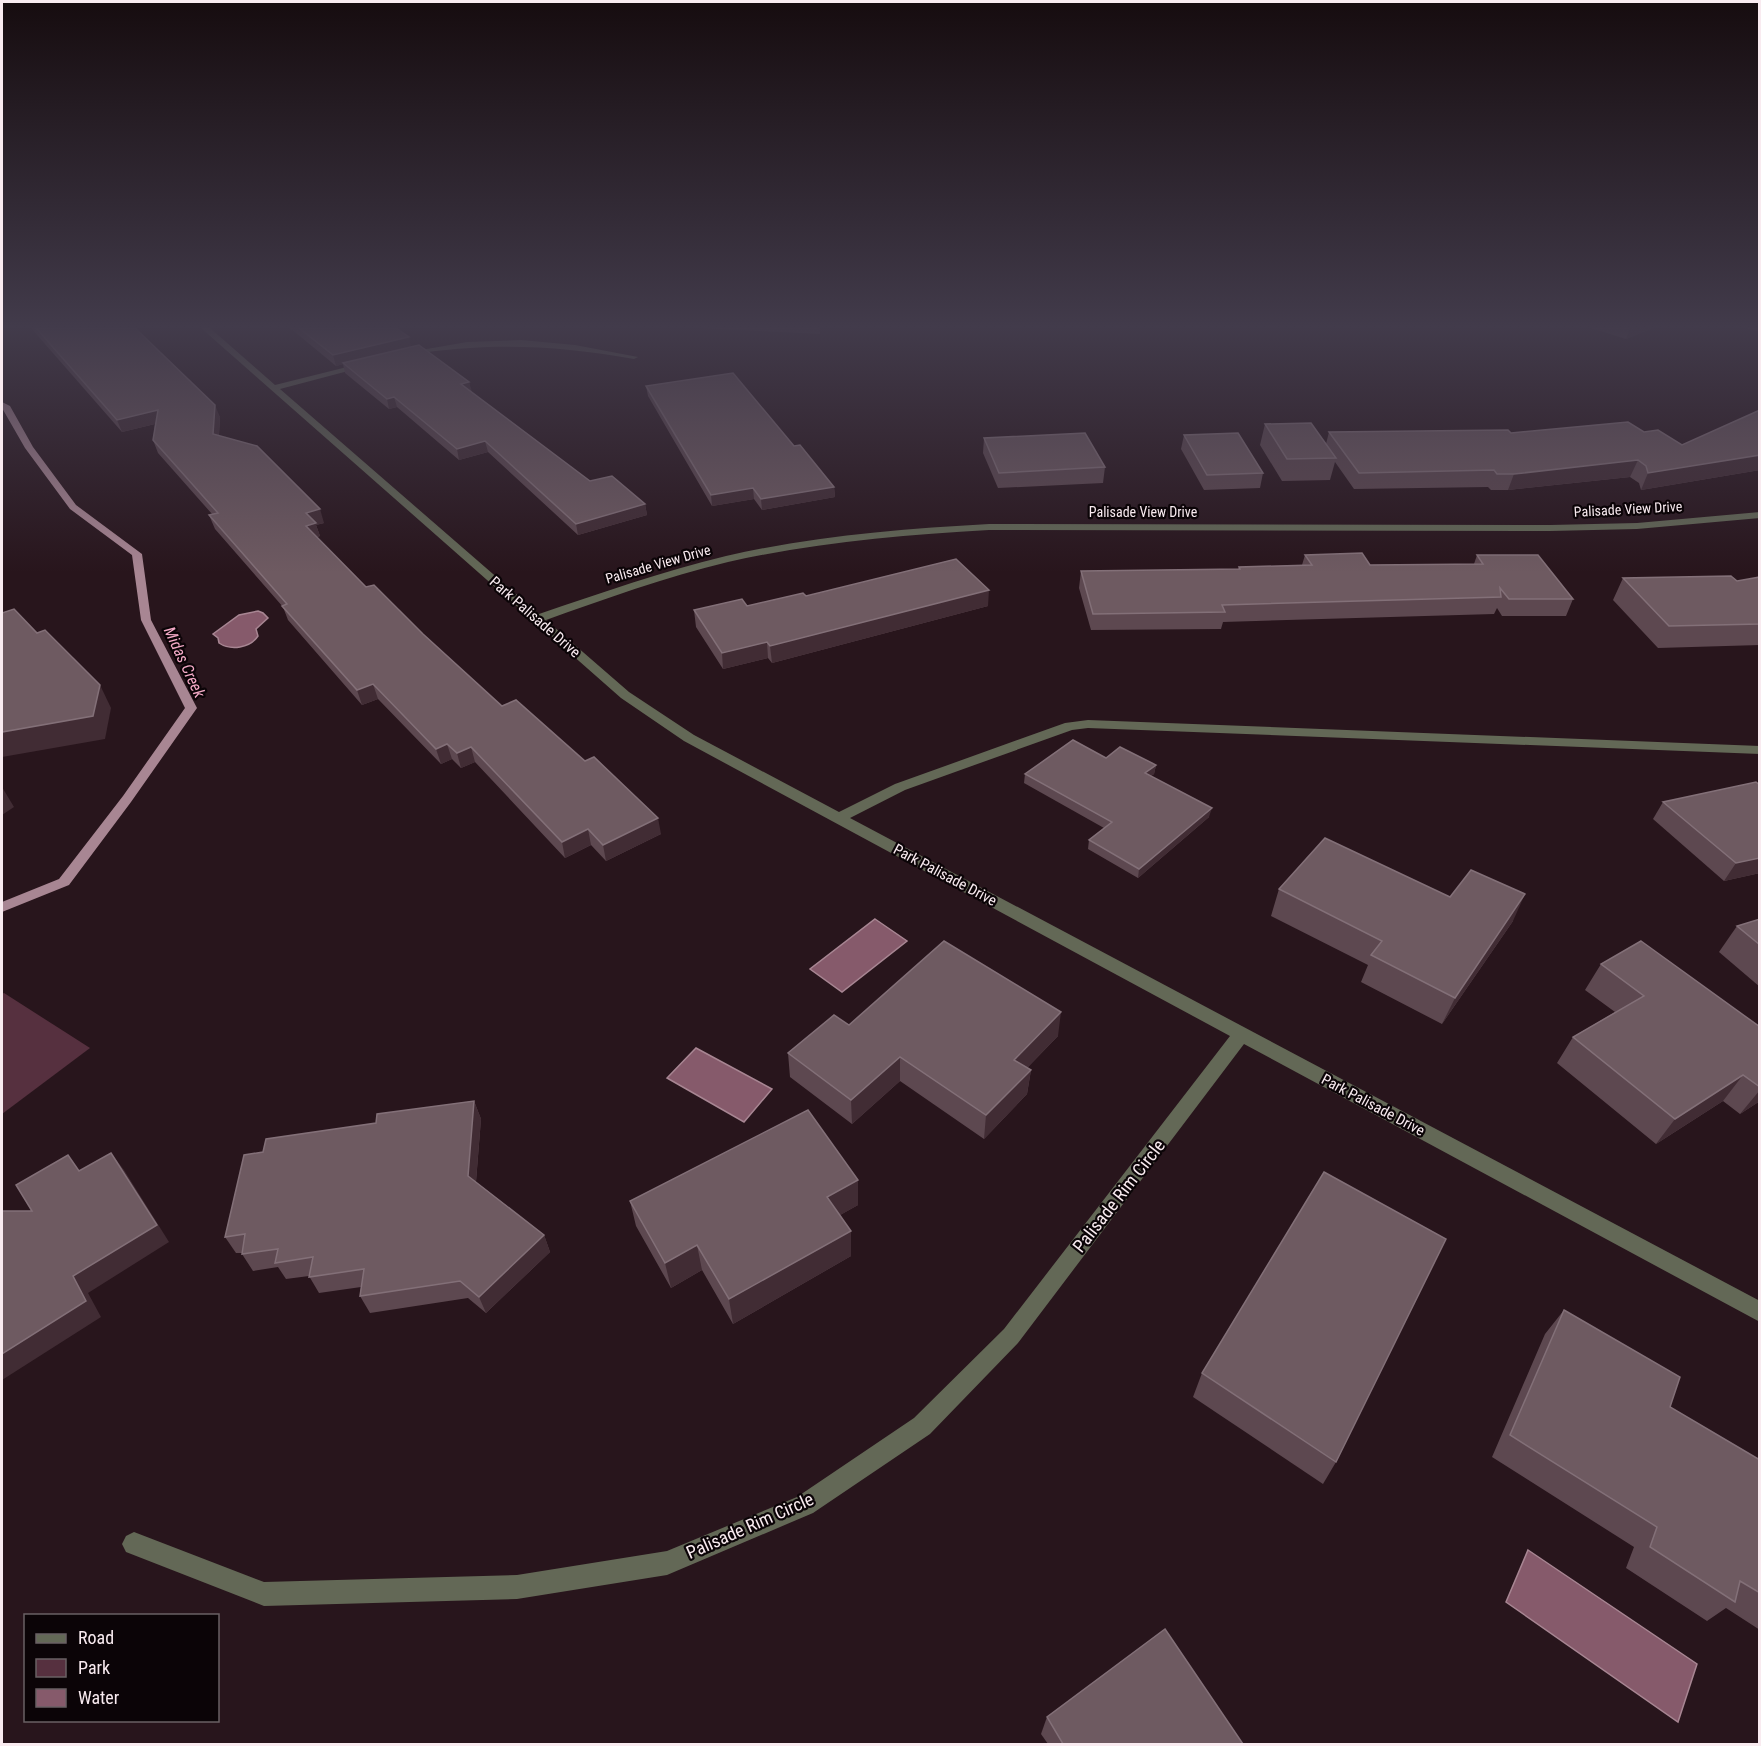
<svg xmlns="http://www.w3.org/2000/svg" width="1761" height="1746" font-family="'Roboto Condensed',sans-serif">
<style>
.green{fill:#56303f}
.water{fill:#865a6b;stroke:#a88693;stroke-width:1.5}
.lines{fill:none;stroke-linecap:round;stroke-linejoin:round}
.stream{fill:#a88693;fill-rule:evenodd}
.minor{fill:#636856;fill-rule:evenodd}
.wall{fill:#5d4850}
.shaded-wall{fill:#412c34}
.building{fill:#6e5a61;stroke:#837078;stroke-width:1.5}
.labels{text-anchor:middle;stroke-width:4.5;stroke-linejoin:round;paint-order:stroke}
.far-street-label{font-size:14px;fill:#f9ebf0;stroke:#0b0407}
.street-label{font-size:15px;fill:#f9ebf0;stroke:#0b0407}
.water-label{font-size:16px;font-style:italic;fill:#f4aac7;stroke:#0b0407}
.near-street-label{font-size:18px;fill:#f9ebf0;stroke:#0b0407}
</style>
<rect width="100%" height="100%" fill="#28151c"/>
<polygon class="green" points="4,993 90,1048 2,1114 2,994"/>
<g class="water">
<path d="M258,611L263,613L268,618L256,629L258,636C250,648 231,651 219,643L218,638L213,634L239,615Z"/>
<polygon points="875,919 907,941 842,992 810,969"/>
<polygon points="696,1048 772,1089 744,1122 667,1078"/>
<polygon points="1528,1550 1697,1664 1678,1722 1506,1602"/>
</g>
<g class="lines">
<polygon class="stream" points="2,402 10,406 33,447 76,505 142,554 151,620 197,708 131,802 69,885 2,912 2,902 59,879 123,796 185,708 141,620 132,555 70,509 25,448 2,408"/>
<g class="minor">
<path d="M201,328H210L275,385L367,362V366L280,389L539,614C601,593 663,571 726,556C812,536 901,529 989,524L1550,525L1637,523L1760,512V518L1637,529L1550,531L989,530C901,535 813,543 728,562C665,577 605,599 546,620L629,692L694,735L839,812L895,784L1065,723L1088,720L1760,746V754L1088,728L1072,730L905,790L850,818L1760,1301V1322L1244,1044L1018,1343L930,1434L813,1513L667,1575L517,1599L264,1606L126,1552L122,1544L126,1536L134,1532L264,1582L517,1575L667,1551L797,1497L914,1418L1004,1329L1230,1036L684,741L621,698Z"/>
<path d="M521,340L575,345L638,357L634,359C555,345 487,342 408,355L404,353L467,342Z"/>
</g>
</g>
<g class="wall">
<polygon points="31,328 135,328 220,417 219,435 324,523 316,525 320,536 317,537 366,587 423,634 502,706 661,834 606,861 591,845 565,858 475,762 461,768 452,759 441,764 378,699 362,705 288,620 283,607 215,529 209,515 212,514 158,453 153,440 155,424 122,432"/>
<polygon points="290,328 396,328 411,347 469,382 471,392 590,481 645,504 647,515 578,535 488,452 459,460 397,407 389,409 345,373 343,364 336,366"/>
<polygon points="700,328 820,328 820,334"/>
<polygon points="1591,328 1653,328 1626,339"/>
<polygon points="1746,328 1760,328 1760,332"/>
<polygon points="646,386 794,446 834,487 835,497 762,510 754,499 712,506 648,396"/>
<polygon points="1760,410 1760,470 1641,490 1639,483 1630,477 1508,490 1491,490 1488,487 1354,489 1335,462 1330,480 1282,481 1260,445 1265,424 1326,444 1329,432 1511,433 1644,432 1682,445"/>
<polygon points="1184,435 1263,473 1260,488 1204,490 1181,449"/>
<polygon points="984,438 1105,467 1103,483 998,488 983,453"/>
<polygon points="1305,555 1370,565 1474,564 1477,555 1573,599 1566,616 1502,616 1497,608 1494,614 1223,622 1221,629 1091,630 1079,588 1081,571 1238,569 1239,567 1302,565"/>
<polygon points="1760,577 1760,645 1658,648 1613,600 1623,578 1737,581"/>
<polygon points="806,596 988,606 772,663 768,658 723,669 696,627 694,610 747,606"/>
<polygon points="1106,758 1156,765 1154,774 1151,776 1209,817 1138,878 1088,849 1089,840 1104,828 1024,783 1025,774"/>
<polygon points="1760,785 1760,873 1724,881 1653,819 1663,802"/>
<polygon points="1279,889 1513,921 1442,1024 1361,982 1368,965 1271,916"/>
<polygon points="1760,919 1760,987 1719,952 1737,926"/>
<polygon points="1601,964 1760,1027 1760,1101 1740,1114 1723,1101 1656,1144 1557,1063 1573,1037 1615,1012 1585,990"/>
<polygon points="1058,1036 1027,1068 1031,1070 1027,1094 984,1139 900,1081 852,1124 790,1077 788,1053"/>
<polygon points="474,1101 481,1119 476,1182 544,1235 550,1252 486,1313 468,1298 370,1313 360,1296 361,1287 319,1293 309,1276 286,1279 278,1267 253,1271 242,1254 242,1253 236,1253 225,1237 263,1152 376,1123"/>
<polygon points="630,1201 858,1205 840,1215 851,1256 733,1324 702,1270 671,1288 636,1226"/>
<polygon points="1564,1310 1670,1407 1760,1460 1760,1630 1726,1608 1707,1621 1626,1568 1634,1547 1492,1457 1545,1334"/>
<polygon points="1202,1373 1336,1462 1323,1484 1193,1397"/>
<polygon points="1047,1717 1243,1744 1048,1744 1041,1734"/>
</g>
<g class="shaded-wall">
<polygon points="1630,328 1653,328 1626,339"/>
<polygon points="409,337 411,347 336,366 333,355"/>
<polygon points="469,382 472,392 463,394 461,384"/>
<polygon points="394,397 397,407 389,409 387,399"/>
<polygon points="215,405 220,417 218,447 213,434"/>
<polygon points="158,410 163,422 122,432 117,420"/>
<polygon points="485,441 488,452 459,460 457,449"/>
<polygon points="1760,455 1760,470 1641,490 1648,473"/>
<polygon points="1638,460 1630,477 1508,490 1514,474"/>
<polygon points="834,487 835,497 762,510 761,499"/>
<polygon points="753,488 754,499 712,506 711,495"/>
<polygon points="645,504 647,515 578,535 576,524"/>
<polygon points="320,509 324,523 316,525 320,536 310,539 306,526 306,513"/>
<polygon points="989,590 988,606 772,663 770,646"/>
<polygon points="767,642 768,658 723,669 722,653"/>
<polygon points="373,684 378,699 362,705 357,690"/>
<polygon points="100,685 111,708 105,739 2,757 2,732"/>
<polygon points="447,744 452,759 441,764 436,749"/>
<polygon points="471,747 475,762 461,768 457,753"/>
<polygon points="1156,765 1154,774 1143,782 1145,773"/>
<polygon points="2,787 14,807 2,815"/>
<polygon points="1212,808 1209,817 1138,878 1139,869"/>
<polygon points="658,818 661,834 606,861 603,845"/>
<polygon points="588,829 591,845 565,858 562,842"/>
<polygon points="1760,858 1760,873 1724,881 1736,863"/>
<polygon points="1525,894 1513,921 1442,1024 1455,998"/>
<polygon points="1061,1012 1058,1036 1011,1084 1014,1060"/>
<polygon points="900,1057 900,1081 852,1124 851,1100"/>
<polygon points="1031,1070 1027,1094 984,1139 986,1115"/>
<polygon points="1743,1075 1723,1101 1656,1144 1675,1119"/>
<polygon points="1760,1090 1760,1101 1740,1114"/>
<polygon points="474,1101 481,1119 475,1193 468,1176"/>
<polygon points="111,1153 124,1170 169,1242 88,1293 101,1317 2,1380 2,1354 73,1276"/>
<polygon points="858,1180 858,1205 828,1222 827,1197"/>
<polygon points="851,1231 851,1256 733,1324 729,1299"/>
<polygon points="544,1235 550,1252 486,1313 479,1297"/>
<polygon points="697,1245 702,1270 671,1288 665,1263"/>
</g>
<g class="building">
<polygon points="36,328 135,328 215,405 213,434 257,446 320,509 306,513 316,523 306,526 366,587 374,585 423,634 502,706 516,700 585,761 594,757 658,818 603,845 588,829 562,842 471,747 457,753 447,744 436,749 373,684 357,690 282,606 287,604 209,515 218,513 153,440 158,410 117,420"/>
<polygon points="299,328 396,328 409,337 333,355"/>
<polygon points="419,345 469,382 461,384 590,481 612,476 645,504 576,524 485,441 457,449 394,397 387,399 343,363"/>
<polygon points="733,373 794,446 800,445 834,487 761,499 753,488 711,495 646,386"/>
<polygon points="1760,410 1760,455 1648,473 1646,466 1638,460 1514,474 1497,474 1494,470 1359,473 1329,432 1508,430 1511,433 1628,422 1644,432 1658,430 1682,445"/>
<polygon points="1311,423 1336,458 1287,459 1265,424"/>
<polygon points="1085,433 1105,467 999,473 984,438"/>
<polygon points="1238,433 1263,473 1207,475 1184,435"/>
<polygon points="1362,553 1370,565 1483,564 1477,555 1538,555 1573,599 1509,599 1500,588 1501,597 1222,605 1225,612 1093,614 1081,571 1240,569 1239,567 1312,565 1305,555"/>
<polygon points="956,559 989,590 770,646 767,642 722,653 694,610 742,599 747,606 803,593 806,596"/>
<polygon points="1731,576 1737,581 1760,577 1760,624 1669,626 1623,578"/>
<polygon points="14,609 37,633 45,630 100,685 93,716 2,732 2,613"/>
<polygon points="1073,740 1106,758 1120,747 1156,765 1145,773 1212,808 1139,869 1089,840 1112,822 1025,774"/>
<polygon points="1756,782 1760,785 1760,858 1736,863 1663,802"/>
<polygon points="1325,838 1450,897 1471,870 1525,894 1455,998 1371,955 1382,941 1279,889"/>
<polygon points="1760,919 1760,945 1737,926"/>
<polygon points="944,941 1061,1012 1014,1060 1031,1070 986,1115 900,1057 851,1100 788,1053 834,1015 849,1025"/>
<polygon points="1641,941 1760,1027 1760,1087 1743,1075 1675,1119 1573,1037 1644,996 1601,964"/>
<polygon points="474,1101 468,1176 544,1235 479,1297 460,1281 360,1296 364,1269 309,1277 313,1257 275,1263 278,1249 242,1254 245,1234 225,1237 244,1155 263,1152 266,1139 376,1123 377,1114"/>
<polygon points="808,1110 858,1180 827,1197 851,1231 729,1299 697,1245 665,1263 630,1201"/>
<polygon points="111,1153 157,1225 73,1276 86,1301 2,1354 2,1211 32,1211 16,1185 68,1155 79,1171"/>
<polygon points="1324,1172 1446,1239 1336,1462 1202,1373"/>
<polygon points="1564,1310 1680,1377 1670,1407 1760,1460 1760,1593 1740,1581 1735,1602 1650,1547 1657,1527 1510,1435"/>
<polygon points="1165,1629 1243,1744 1063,1744 1047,1717"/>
</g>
<linearGradient id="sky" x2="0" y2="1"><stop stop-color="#160c0f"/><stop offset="0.57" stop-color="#423b4b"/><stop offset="1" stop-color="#423b4b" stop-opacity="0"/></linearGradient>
<rect width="1761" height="573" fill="url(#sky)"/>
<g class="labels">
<g class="far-street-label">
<text transform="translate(1628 509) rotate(-3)" y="5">Palisade View Drive</text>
<text x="1143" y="517">Palisade View Drive</text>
<text transform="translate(658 564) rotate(-16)" y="5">Palisade View Drive</text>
</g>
<g class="street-label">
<text transform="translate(535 617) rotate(41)" y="5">Park Palisade Drive</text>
<text transform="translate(945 875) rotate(28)" y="5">Park Palisade Drive</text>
<text transform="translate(1373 1105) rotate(28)" y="5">Park Palisade Drive</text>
</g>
<g class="water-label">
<text transform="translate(185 662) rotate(65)" y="6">Midas Creek</text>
</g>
<g class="near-street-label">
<text transform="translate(1119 1196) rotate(-52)" y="6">Palisade Rim Circle</text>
<text transform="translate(750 1526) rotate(-24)" y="6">Palisade Rim Circle</text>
</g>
</g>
<rect width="1761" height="1746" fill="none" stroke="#f9ebf0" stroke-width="6"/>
<rect x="24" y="1614" width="195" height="108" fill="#0b0407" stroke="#6a6064" stroke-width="1.5"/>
<rect x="36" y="1634" width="30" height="9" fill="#636856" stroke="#6a6064" stroke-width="1.5"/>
<text x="78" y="1644" font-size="18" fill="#f9ebf0">Road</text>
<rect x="36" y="1659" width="30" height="18" fill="#56303f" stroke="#6a6064" stroke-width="1.5"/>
<text x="78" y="1674" font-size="18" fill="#f9ebf0">Park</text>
<rect x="36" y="1689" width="30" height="18" fill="#865a6b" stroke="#6a6064" stroke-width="1.5"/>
<text x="78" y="1704" font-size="18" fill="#f9ebf0">Water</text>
</svg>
